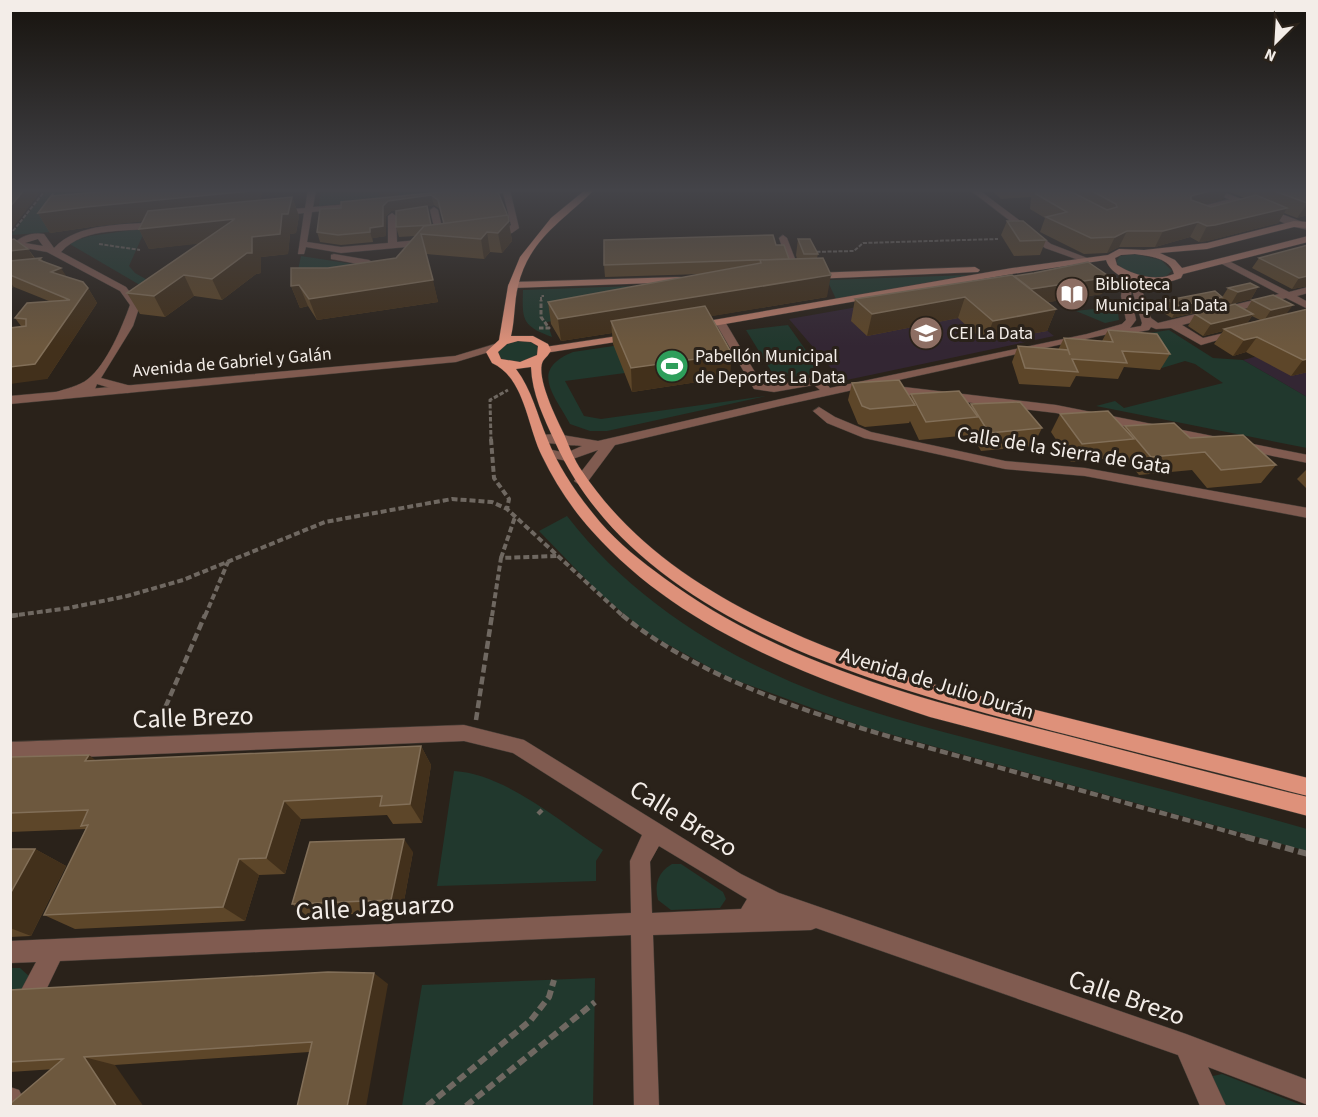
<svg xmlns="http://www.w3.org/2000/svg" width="1318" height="1117" font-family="'Source Sans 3',sans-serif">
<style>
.education{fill:#332633}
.green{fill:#21382d}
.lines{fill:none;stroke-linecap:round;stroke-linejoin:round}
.service-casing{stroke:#463e37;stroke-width:2}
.minor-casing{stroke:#463e37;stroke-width:1}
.tertiary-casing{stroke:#463e37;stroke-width:1}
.secondary-casing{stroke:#463e37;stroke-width:1}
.primary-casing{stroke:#463e37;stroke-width:1}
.path-far4{stroke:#6f6861;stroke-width:2;stroke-dasharray:4 1.5;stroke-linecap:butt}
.path-far3{stroke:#6f6861;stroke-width:3;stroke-dasharray:4.5 2;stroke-linecap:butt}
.path-far2{stroke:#6f6861;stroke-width:4;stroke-dasharray:6 3;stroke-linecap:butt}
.path-far1{stroke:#6f6861;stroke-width:4.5;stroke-dasharray:8 4;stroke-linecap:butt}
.path{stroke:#6f6861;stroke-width:6;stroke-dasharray:9 4.5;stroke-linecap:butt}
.service{fill:#805b50;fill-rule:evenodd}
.minor{fill:#805b50;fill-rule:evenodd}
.tertiary{fill:#805b50;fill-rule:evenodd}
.secondary{fill:#b57a68;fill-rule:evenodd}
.primary{fill:#de917a;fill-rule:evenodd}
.wall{fill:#5d4629;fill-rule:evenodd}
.shaded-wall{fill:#42301b}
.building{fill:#6d583e;stroke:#826f58;stroke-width:1.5}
.labels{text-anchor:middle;stroke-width:6;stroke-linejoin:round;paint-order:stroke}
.far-poi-label{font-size:18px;fill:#f3ede8;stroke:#2a221a;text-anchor:start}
.far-street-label{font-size:18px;fill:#f3ede8;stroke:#2a221a}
.street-label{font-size:21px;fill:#f3ede8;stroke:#2a221a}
.near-street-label{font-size:26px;fill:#f3ede8;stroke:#2a221a}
</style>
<rect width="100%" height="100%" fill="#2a221a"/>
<g class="education">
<polygon points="988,284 1054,336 842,381 789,319"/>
<polygon points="1307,343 1307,397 1243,360"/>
</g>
<g class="green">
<polygon points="83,190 51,232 11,235 46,191"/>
<polygon points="321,190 482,190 319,206"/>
<polygon points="146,228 129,266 135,273 160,287 145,288 68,243 90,236"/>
<path d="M1135,254L1161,260L1172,271L1166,276C1150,279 1126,276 1116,262L1120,256Z"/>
<polygon points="301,256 372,267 296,279"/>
<polygon points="969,275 836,299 827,280"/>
<path d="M769,281L547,322L552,337C522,326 522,320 523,290Z"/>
<polygon points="1117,306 1119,320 1105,323 1076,311"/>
<polygon points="788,325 822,373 776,379 746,330"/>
<polygon points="1169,330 1213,358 1243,360 1307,397 1307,448 1096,406 1115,401 1124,408 1223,383 1195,364 1185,361 1162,368 1143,334"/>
<path d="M707,332L625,373L565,381L584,416L601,419L766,396L607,431H590L570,424C554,394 529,370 573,352Z"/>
<path d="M514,340L533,342L539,349C535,366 507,365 497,355L499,348Z"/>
<path d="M567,516C631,599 724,657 821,694C889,720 961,736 1031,755C1123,779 1216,803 1307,829V851L861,726L727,677L647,633L599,593L539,531Z"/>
<path d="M454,771C506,774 560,822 603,850L596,861V881L437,886Z"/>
<path d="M672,864H681L723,892L726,899L720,908L671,910L658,900C654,884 658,872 672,864Z"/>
<polygon points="11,968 20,968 30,977 11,1021"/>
<polygon points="595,978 593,1106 402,1106 422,985"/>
<polygon points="1222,1074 1304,1106 1221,1106 1214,1092 1213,1076"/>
</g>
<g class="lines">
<g class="service-casing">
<polygon id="service" points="1235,198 1237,199 1237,201 1194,211 1191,209"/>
</g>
<g class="minor-casing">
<g id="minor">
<polygon points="308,190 316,190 313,207 362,203 366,205 362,207 312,212 307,242 341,247 388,243 388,216 392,213 396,216 397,242 428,239 433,242 428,245 341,253 306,247 304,254 298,254 304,213 278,216 274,213 278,210 305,208"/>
<polygon points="484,190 510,190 519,228 512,233 487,236 487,232 506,229 511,225 503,193 478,195 474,193"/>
<polygon points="970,190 979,190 1051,244 1095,261 1087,263 1045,248"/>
<polygon points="1207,190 1218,190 1308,224 1308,230 1291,226"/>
<polygon points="434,207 438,210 445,240 441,243 437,240 430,210"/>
<path d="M159,222L162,223V227C130,233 85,225 61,252L126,287L140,305L133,326L101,378L131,386V392L127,393L97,384L92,396H84L82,390L62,399H54V393C64,389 80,386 88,379C107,364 122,327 130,305L120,291L47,252L19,247L15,242C23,235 34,232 44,234L54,248C78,222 126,225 159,222ZM38,239L43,246L25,243Z"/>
<polygon points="783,235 787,238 802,277 800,279 792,277 779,238"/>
<polygon points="334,254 369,260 374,263 369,266 331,259 331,255"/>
<path d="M1223,258L1289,292L1308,287V293L1297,296L1308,302V309L1286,298L1182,325L1203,338L1237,330L1242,333L1201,345L1171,328L1156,329L1151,327L1149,330L1118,336L1113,333L780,406L615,445L586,484L581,486L574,481L598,450L567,461L543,456L541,453L548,449L566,453L582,446C572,445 540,444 535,439L541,435L556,434L598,441L820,390L814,385L774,392L754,389L715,322L716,320H724L762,384C785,388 815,366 830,388L1087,334L1122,324L1126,320L1121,296L1123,280L1119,273L1124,270L1127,271L1133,280L1131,296L1136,320L1130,328L1141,326L1142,323L1132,290C1138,281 1145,276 1156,278V282L1145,285L1142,290L1151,318L1158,323L1279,294L1220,263V259Z"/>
<polygon points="887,385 1056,405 1308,455 1308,463 1056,413 883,392 883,386"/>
<polygon points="819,407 835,417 871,432 1005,461 1085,468 1308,508 1308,518 1085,476 1005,469 864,438 827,423 813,411"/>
<path d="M464,725L524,740L741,874L779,893L1186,1034L1308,1080V1105L1208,1067L1226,1106H1200L1178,1055L816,928L811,930L653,935L659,1106H634L631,935L60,961L19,1046L10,1049V1011L36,962L10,963V941L631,913L630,861L642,835L513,753L464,741L10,760V742ZM659,846L747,899L741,909L652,913L650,862Z"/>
<polygon points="10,1087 19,1090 27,1106 10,1106"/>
</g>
</g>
<g class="tertiary-casing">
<polygon id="tertiary" points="495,344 499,345 499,349 456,362 10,404 10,396 455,356"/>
</g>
<g class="secondary-casing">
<g id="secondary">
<path d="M1294,221L1308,222V228L1294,227L1207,249L1160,253L1175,260L1182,268L1308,236V242L1183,274L1181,278C1161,287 1114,285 1106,260L1012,274L696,329L691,326L696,323L1012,268L1108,255L1119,249L1144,250L1207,243ZM1135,254C1149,256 1171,258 1174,274C1154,282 1134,275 1117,265L1115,258L1121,255Z"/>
<polygon points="975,267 980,270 978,272 813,279 808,276 813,273"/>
<polygon points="681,277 686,280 684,282 513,288 508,285 513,282"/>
<polygon points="631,334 635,335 635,339 545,353 539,350 545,347"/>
</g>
</g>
<g class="primary-casing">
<path id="primary" d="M585,190H594C563,221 529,239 518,286C514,302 515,320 511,336H533L548,344L551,350C549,355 546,357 543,361C535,376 557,420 564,434C569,446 574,460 582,471C660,588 803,643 932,684L1308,778V796C1227,775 1146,755 1065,734C888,688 638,626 555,442C544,418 532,394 531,367L516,369C532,390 537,415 547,438C559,469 579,497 600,522C618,543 642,562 664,578C782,665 924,700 1064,735C1145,756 1226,777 1308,797V816L930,717C809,677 679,629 592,531C572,509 555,483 542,456C527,426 525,378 492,363L486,352L499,340L508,286L520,257L551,218ZM518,341L531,342L538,346L537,355L520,362L501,359L498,352L507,344Z"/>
</g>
<g class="path-far4">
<polyline points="48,208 44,206 55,191"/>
<polyline points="13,231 44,192"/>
<polyline points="99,244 140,250"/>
<polyline points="811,252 854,251 863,243 998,239"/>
<polyline points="541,301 541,296 544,296"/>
</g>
<g class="path-far3">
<polyline points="539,328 549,328 541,317 541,300"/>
<polyline points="491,441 490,400 508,390"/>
</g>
<g class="path-far2">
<polyline points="491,439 494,478 509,499 507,509"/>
<polyline points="501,558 515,517"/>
<polyline points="10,616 69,608 127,596 183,580 325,522 452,499 492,502 507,509 623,616"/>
<polyline points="205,616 228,562"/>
<polyline points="492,616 501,558 557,556"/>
</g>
<g class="path-far1">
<path d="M622,615C715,691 861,729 976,761C1068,787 1159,812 1251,838"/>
<polyline points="10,616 18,615"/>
<polyline points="476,720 492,615"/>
<polyline points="156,729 205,615"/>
<polyline points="538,814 542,810"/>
</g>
<g class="path">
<polyline points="1246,837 1308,854"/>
<polyline points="427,1106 531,1020 549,997 554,980"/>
<polyline points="466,1106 595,1002"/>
</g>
<use href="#service" class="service"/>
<use href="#minor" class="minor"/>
<use href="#tertiary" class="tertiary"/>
<use href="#secondary" class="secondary"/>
<use href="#primary" class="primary"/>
</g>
<g class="wall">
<path d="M991,190H1068L1069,191L1070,190H1308V215L1297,218L1284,213L1278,223L1207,241L1199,242L1190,237L1155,247H1119L1107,253L1084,254L1040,232L1045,218L1030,209L1031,197L1001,199ZM1227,191L1245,198L1211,207L1204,205L1223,199Z"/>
<polygon points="480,192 508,215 512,241 502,253 490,252 484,259 426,254 438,302 317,320 308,306 300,308 291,286 328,268 396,258 415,236 399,237 396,227 444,224 440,209 434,205 391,211 386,216 386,236 373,238 373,242 341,245 320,242 317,232 341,208 341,202"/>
<polygon points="292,197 299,216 296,233 290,234 288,254 261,257 261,273 256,274 222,300 194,296 165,317 140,314 127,293 200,243 149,249 139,229 142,221 97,226 50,233 38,213 261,200"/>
<polygon points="1007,221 1046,240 1040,255 1014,256 1001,235"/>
<polygon points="798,239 818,254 817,258 827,297 711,316 730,377 632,392 613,344 612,333 561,341 551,324 548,302 702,274 605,277 604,265 776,245 789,259 797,259 796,255"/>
<polygon points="1308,245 1308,286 1292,289 1252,268 1259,258"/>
<polygon points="28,249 35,258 41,258 43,261 66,277 88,288 97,303 47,379 21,326 15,318 49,301 14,287 10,288 10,275"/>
<polygon points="1014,276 1102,294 1048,302 1056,309 1047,331 985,342 958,318 867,336 851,321 855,299"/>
<polygon points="1258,287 1251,299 1231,304 1221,299 1228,288"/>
<polygon points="1222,297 1215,308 1172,318 1162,312 1168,300"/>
<path d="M1252,300L1287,314L1308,372L1291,376L1246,352L1233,356L1214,344L1223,331L1203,336L1188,326L1195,314L1246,310ZM1252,316L1260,320L1247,323Z"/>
<polygon points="1108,330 1170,354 1160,370 1124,367 1118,379 1076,376 1070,387 1019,384 1012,362 1018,346 1058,350 1064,338 1102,341"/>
<polygon points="852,383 910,397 911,394 970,407 971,404 1042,428 1033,446 981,451 971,433 970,435 919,440 910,421 909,423 865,427 858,424 848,400"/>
<polygon points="1060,414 1124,428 1125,426 1190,438 1276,465 1261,483 1207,488 1192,470 1139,475 1123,456 1123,457 1071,462 1051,432"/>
<polygon points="1308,468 1308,490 1297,479"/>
<polygon points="421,746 431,765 422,823 393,824 387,815 301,819 285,874 259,875 245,921 75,929 44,915 86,829 10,832 10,757 96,761"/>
<polygon points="10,849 35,849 66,866 31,936 10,937"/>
<polygon points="413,852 402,912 307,916 292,904"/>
<polygon points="388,984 309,1052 10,1072 10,990"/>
</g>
<g class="shaded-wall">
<polygon points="24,190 37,190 39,194 10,231 10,207"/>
<polygon points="251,190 263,190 258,210 97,226 50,233 38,213 86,207"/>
<polygon points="378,190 398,190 399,196 380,198"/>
<polygon points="1213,190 1228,190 1223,199 1183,211 1191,196"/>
<polygon points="431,195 434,205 391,211 386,216 386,236 373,238 373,242 370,232 370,228 383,206 388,201"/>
<polygon points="292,197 299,216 296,233 290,234 288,254 261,257 261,273 256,274 222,300 212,279 252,237 282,214"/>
<polygon points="1308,203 1308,215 1297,218"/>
<polygon points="1287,208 1278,223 1207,241 1199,242 1207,226"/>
<polygon points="507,214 512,241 502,253 498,233 503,227"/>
<polygon points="235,219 244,239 149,249 139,229"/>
<polygon points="1198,222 1190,237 1155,247 1163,231"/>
<polygon points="1127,231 1119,247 1107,253 1115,237"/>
<polygon points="487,232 490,252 484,259 481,239"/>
<polygon points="28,249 37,263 10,266 10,251"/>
<polygon points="61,268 70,282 51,272"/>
<polygon points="184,275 194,296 165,317 154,296"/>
<polygon points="831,275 827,297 616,332 611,321 612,333 561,341 558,319"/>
<polygon points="1308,276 1308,286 1292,289 1299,278"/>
<polygon points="1110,277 1102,294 1023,306 1030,290"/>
<polygon points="433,280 438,302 317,320 309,299"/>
<polygon points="10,282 14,287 10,288"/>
<polygon points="299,285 308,306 300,308 291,286"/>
<polygon points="1258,287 1251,299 1231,304 1238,292"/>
<polygon points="88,288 97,303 47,379 10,384 10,367"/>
<polygon points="965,297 958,318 867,336 872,314"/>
<polygon points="1222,297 1215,308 1172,318 1178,306"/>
<polygon points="1293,305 1285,316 1263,322 1271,310"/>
<polygon points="1056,309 1047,331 985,342 993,321"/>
<polygon points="1253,314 1246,325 1224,329 1223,331 1203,336 1211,324"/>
<polygon points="1257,337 1246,352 1233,356 1244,340"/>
<polygon points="732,354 730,377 632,392 631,368"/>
<polygon points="1308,359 1308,372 1291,376 1303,360"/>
<polygon points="421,746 431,765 422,823 410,804"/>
<polygon points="89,755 113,774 85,761"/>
<polygon points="284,801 301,819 285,874 266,858"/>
<polygon points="404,839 413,852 402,912 391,900"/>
<polygon points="35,849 66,866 31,936 10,928 10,894"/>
<polygon points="239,859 259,875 245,921 223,907"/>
<polygon points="374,973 388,984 366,1107 347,1107"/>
<polygon points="84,1057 115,1065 144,1107 117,1107"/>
</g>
<g class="building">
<polygon points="10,190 24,190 10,207"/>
<polygon points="121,190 251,190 250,191 86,207 38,213 51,196"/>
<polygon points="461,190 480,190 480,192 497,190 507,214 506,216 444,224 438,200 431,195 388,201 383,206 383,226 370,228 370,232 338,235 317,232 320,209 341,208 341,202"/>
<polygon points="1036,190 1068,190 1107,210 1117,207 1116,204 1090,190 1213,190 1191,196 1191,200 1211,207 1256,195 1287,208 1215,225 1207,226 1198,222 1163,231 1127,231 1115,237 1091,238 1046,217 1067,212 1036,194"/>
<polygon points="1272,190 1308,190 1308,203 1307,203"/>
<polygon points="292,197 288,214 282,214 280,234 252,237 252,253 247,253 212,279 184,275 154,296 127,293 235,219 139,229 148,211"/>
<polygon points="427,206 431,225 396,227 396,211"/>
<polygon points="508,215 509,221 498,233 487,232 481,239 421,234 433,280 309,299 299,285 291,286 291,268 328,268 396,258 424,226"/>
<polygon points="1007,221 1023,221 1046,240 1020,241"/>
<polygon points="773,235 776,245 784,245 789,259 604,265 604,240"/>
<polygon points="14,239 28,249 10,251 10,240"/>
<polygon points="798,239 810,239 818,254 804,254"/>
<polygon points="1308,245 1308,276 1299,278 1259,258"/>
<polygon points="41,258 39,260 61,268 51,272 83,282 88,288 35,364 10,367 10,328 26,326 26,319 15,318 27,303 70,300 10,275 10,261"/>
<polygon points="823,258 831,275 558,319 548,302 761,263 760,260"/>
<polygon points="1088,262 1110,277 1031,289 1014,276 1034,273"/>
<polygon points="1012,275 1056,309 993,321 965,297 872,314 855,299"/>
<polygon points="1250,283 1258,287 1238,292 1228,288"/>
<polygon points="1215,291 1222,297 1178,306 1168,300"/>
<polygon points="1273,295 1293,305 1271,310 1252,300"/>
<polygon points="1235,304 1253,314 1211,324 1195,314"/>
<polygon points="705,306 732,354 631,368 611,321"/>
<polygon points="1308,309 1308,359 1303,360 1257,337 1244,340 1224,329"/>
<polygon points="1108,330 1157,334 1170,354 1122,351 1127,363 1072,359 1078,372 1025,368 1018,346 1068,350 1070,355 1064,338 1113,342"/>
<polygon points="899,380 915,405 870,409 862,406 852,383"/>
<polygon points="959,391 978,417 926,422 911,394"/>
<polygon points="1020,402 1042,428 989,433 971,404"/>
<polygon points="1108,411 1134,439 1082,444 1060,414"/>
<polygon points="1174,423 1190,438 1243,435 1276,465 1221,470 1205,452 1151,457 1125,426"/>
<polygon points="421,746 410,804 380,806 382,796 284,801 266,858 239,859 223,907 44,915 88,825 81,826 88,810 10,813 10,757 89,755 85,761"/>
<polygon points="404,839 391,900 292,904 310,842"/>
<polygon points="10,849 35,849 10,894"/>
<polygon points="328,972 374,973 347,1107 297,1107 312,1042 84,1057 117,1107 10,1107 10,1104 63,1059 10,1062 10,990"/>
</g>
<linearGradient id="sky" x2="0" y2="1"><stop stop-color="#17130e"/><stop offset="0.55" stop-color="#444449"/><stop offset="1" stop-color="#444449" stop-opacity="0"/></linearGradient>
<rect width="1318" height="346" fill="url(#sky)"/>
<defs>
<g id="library-disc" transform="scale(1.725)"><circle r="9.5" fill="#8d6e63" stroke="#2a221a"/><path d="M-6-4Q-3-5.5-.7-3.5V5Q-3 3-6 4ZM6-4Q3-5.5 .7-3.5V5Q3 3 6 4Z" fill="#fff"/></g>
<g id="school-disc" transform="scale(1.725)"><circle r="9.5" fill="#8d6e63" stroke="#2a221a"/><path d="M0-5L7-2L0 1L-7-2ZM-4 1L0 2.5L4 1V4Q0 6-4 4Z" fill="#fff"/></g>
<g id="stadium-disc" transform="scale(1.725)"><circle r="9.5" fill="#2e9e5b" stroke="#2a221a"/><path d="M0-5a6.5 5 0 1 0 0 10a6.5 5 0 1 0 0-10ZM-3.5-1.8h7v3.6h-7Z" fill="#fff"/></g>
</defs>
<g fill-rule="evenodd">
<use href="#library-disc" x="1072" y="294"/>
<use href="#school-disc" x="926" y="333"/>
<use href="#stadium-disc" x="672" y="366"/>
</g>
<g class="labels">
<g class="far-poi-label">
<text x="1095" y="290">Biblioteca<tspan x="1095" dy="21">Municipal La Data</tspan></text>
<text x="949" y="339">CEI La Data</text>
<text x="695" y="362">Pabellón Municipal<tspan x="695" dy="21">de Deportes La Data</tspan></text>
</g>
<g class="far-street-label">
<text transform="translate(232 362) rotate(-5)" y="6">Avenida de Gabriel y Galán</text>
</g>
<g class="street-label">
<text transform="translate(1064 450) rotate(9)" y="7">Calle de la Sierra de Gata</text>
<text transform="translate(937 683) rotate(17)" y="7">Avenida de Julio Durán</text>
</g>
<g class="near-street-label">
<text transform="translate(193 717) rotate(-2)" y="9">Calle Brezo</text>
<text transform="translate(684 818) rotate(32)" y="9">Calle Brezo</text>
<text transform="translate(375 907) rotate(-3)" y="9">Calle Jaguarzo</text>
<text transform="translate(1127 997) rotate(19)" y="9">Calle Brezo</text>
</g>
</g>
<rect width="1318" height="1117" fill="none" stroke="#f3ede8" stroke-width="24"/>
<g transform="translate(1276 42) rotate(204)" stroke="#2a221a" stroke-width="4.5" paint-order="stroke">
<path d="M0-4.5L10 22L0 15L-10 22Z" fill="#f3ede8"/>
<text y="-9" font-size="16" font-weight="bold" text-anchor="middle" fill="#f3ede8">N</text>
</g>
</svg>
